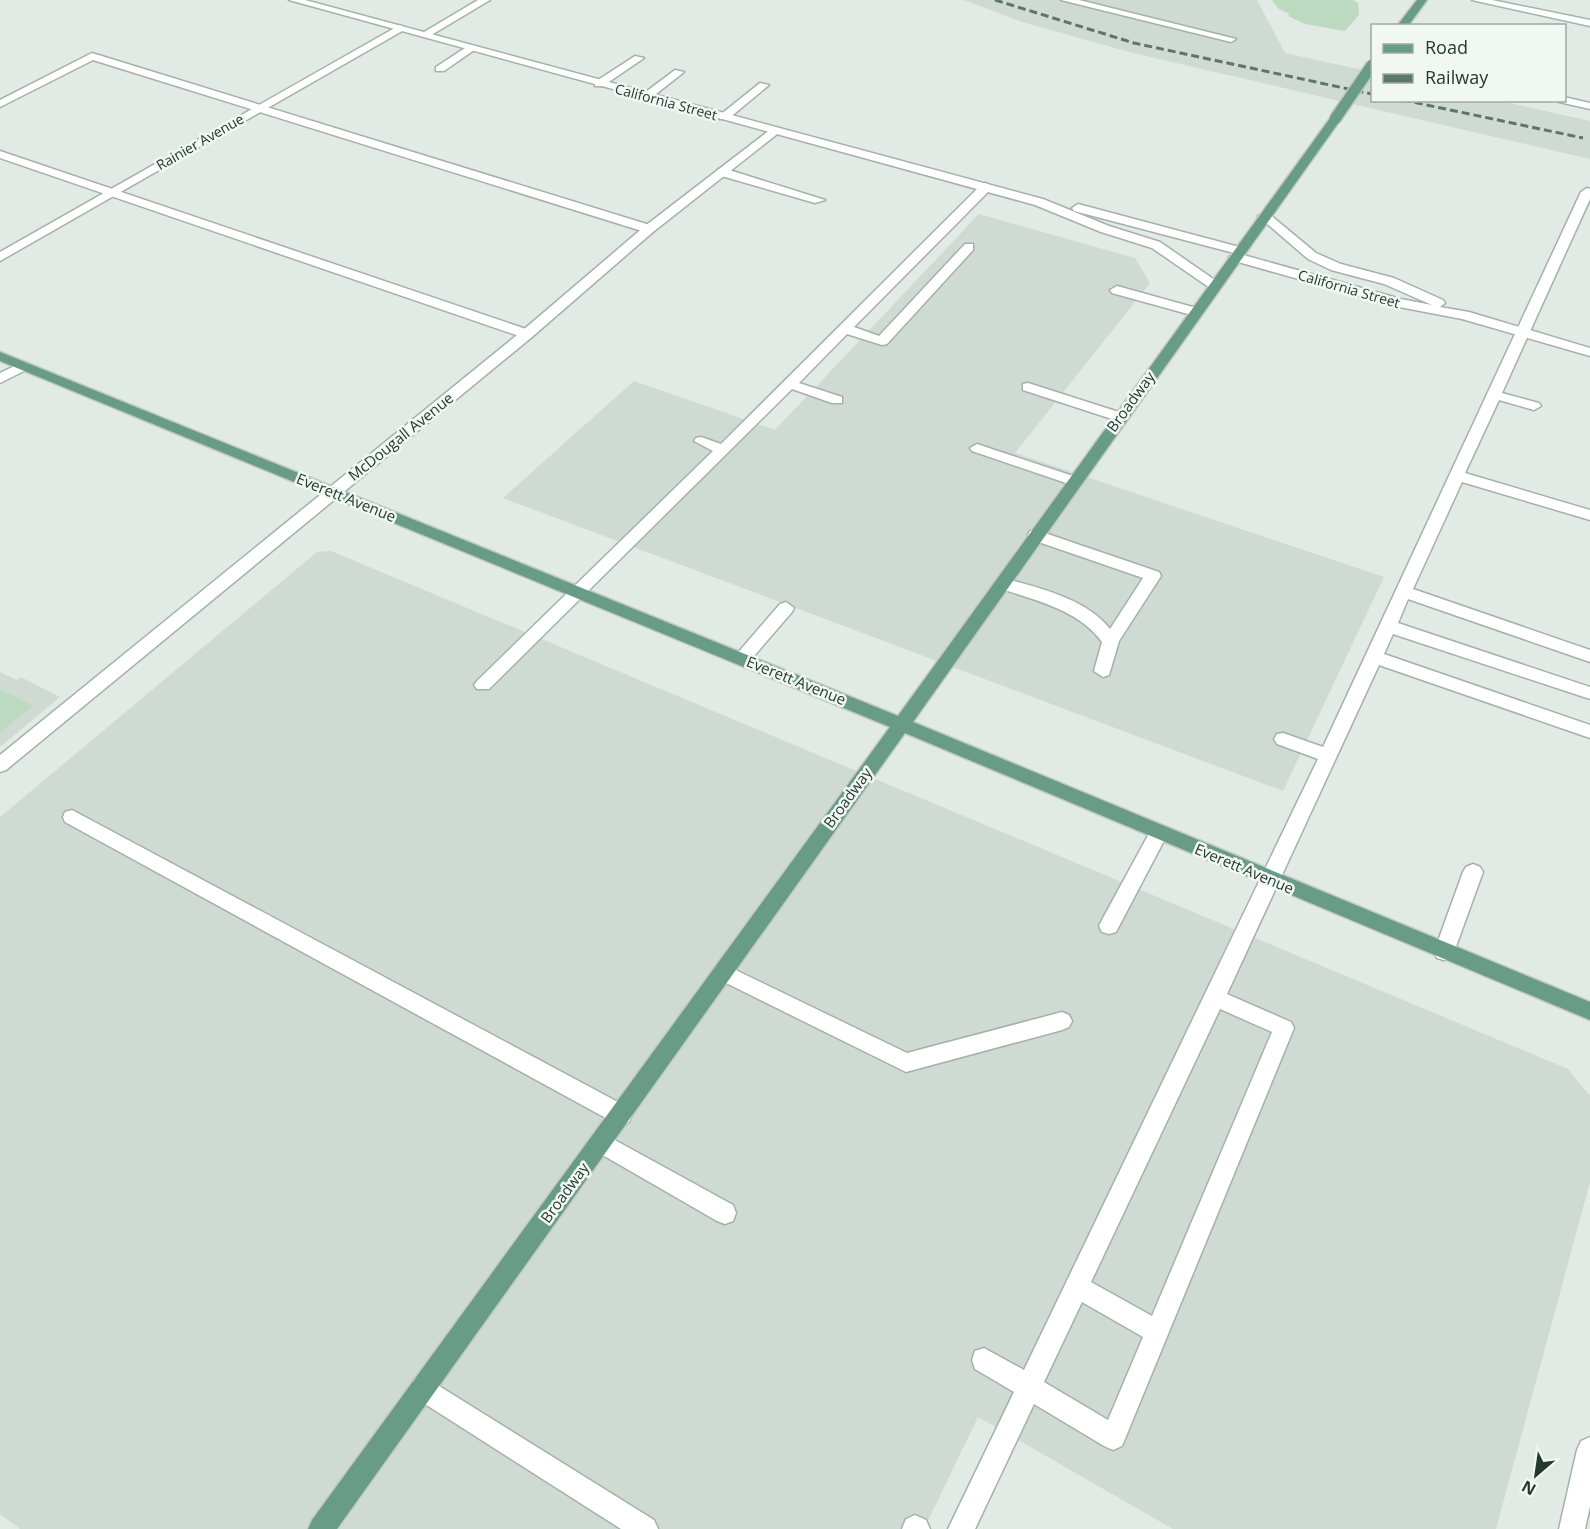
<svg xmlns="http://www.w3.org/2000/svg" width="1590" height="1529" font-family="'Open Sans',sans-serif">
<style>
.built{fill:#cfdad3}
.green{fill:#bbdabf}
.lines{fill:none;stroke-linecap:round;stroke-linejoin:round}
.service-casing{stroke:#a4b1aa;stroke-width:3}
.minor-casing{stroke:#a4b1aa;stroke-width:3}
.tertiary-casing{stroke:#a4b1aa;stroke-width:3}
.secondary-casing{stroke:#a1b5aa;stroke-width:3}
.primary-casing{stroke:#c1c8c5;stroke-width:3}
.service{fill:#fff;fill-rule:evenodd}
.minor{fill:#fff;fill-rule:evenodd}
.tertiary{fill:#fff;fill-rule:evenodd}
.secondary{fill:#fff;fill-rule:evenodd}
.primary{fill:#699c87;fill-rule:evenodd}
.rail{stroke:#5d756b;stroke-width:3;stroke-dasharray:8 4;stroke-linecap:butt}
.primary-bridge-casing{stroke:#c1c8c5;stroke-width:14;stroke-linecap:butt}
.primary-bridge{stroke:#699c87;stroke-width:11}
.labels{text-anchor:middle;stroke-width:5;stroke-linejoin:round;paint-order:stroke}
.far-street-label{font-size:14px;fill:#23392f;stroke:#f1f7f3}
.street-label{font-size:15px;fill:#23392f;stroke:#f1f7f3}
</style>
<rect width="100%" height="100%" fill="#e1eae4"/>
<g class="built">
<polygon points="964,0 1257,0 1285,53 1372,72 1372,100 1500,101 1590,121 1590,159 1133,53 1022,22"/>
<polygon points="979,214 1135,258 1150,283 1015,453 1384,577 1283,791 503,498 634,381 775,430"/>
<polygon points="331,551 1568,1069 1590,1096 1590,1182 1496,1529 1173,1529 978,1417 924,1529 20,1529 0,1514 0,817 317,552"/>
<polygon points="0,672 17,680 21,677 60,697 0,747"/>
</g>
<g class="green">
<polygon points="1272,0 1353,0 1358,3 1359,15 1345,31 1305,24 1288,16 1290,14 1279,9"/>
<polygon points="0,689 33,706 0,732"/>
</g>
<g class="lines">
<g class="service-casing">
<g id="service">
<polygon points="478,0 490,0 428,37 419,35"/>
<polygon points="1061,0 1079,0 1236,39 1231,42"/>
<polygon points="468,46 477,48 444,71 436,71 436,67"/>
<polygon points="92,53 653,226 655,229 649,233 645,232 93,60 0,107 0,100"/>
<polygon points="635,56 644,58 603,86 595,86 595,82"/>
<polygon points="675,70 684,72 651,98 643,98 643,94"/>
<polygon points="760,83 769,85 728,119 720,119 720,115"/>
<polygon points="1564,97 1590,103 1590,109 1559,102 1558,100 1564,100"/>
<polygon points="0,151 532,331 534,334 532,337 522,337 0,158"/>
<polygon points="718,169 726,169 825,200 815,203 718,175"/>
<polygon points="986,183 992,187 990,190 854,327 879,336 965,244 973,244 973,250 887,344 882,345 847,334 799,383 842,397 842,403 832,403 792,389 489,689 477,689 474,685 477,681 713,451 694,441 696,438 701,437 721,444 982,184"/>
<path d="M1587,188L1590,189V199L1502,393L1539,403L1541,406L1534,410L1499,400L1465,473L1590,510V520L1462,482L1413,589L1590,650V662L1408,599L1398,623L1590,687V699L1393,634L1384,654L1590,725V738L1379,665L1227,994L1291,1022L1294,1028L1122,1446L1113,1450L1104,1446L1034,1404L975,1529H948L1014,1392L975,1369L972,1360L975,1351L984,1348L1024,1370L1318,759L1277,744L1274,739L1277,734L1283,733L1323,747L1581,192ZM1220,1009L1272,1032L1152,1316L1091,1282ZM1082,1302L1143,1337L1108,1420L1044,1382Z"/>
<polygon points="1117,286 1200,309 1202,312 1195,316 1112,293 1110,290"/>
<polygon points="23,362 28,363 28,369 0,383 0,373"/>
<polygon points="1028,383 1125,414 1127,417 1125,420 1115,420 1023,390 1023,384"/>
<polygon points="977,444 1079,478 1082,481 1079,484 1069,484 972,451 970,448"/>
<path d="M1036,530L1159,572L1161,576L1119,641L1109,675L1103,677L1094,671L1102,642C1078,609 1033,600 996,587L994,583L1002,578C1037,587 1087,599 1110,629L1143,578L1030,539L1028,535L1030,531Z"/>
<polygon points="786,602 794,608 792,612 748,663 736,663 734,659 736,655 780,604"/>
<polygon points="72,810 629,1108 632,1115 629,1122 621,1125 613,1122 65,822 63,817 65,812"/>
<polygon points="1159,826 1166,828 1168,833 1116,932 1109,934 1102,932 1099,926 1102,920 1152,828"/>
<polygon points="1473,864 1480,867 1483,872 1454,952 1451,958 1444,960 1437,958 1434,952 1463,872 1466,867"/>
<polygon points="723,964 907,1053 1062,1012 1069,1015 1072,1021 1069,1027 1062,1030 906,1072 716,978 713,972 716,966"/>
<polygon points="602,1133 733,1205 736,1213 733,1221 725,1224 717,1221 594,1150 591,1143 594,1136"/>
<polygon points="423,1376 654,1520 658,1529 621,1529 414,1397 411,1388 414,1379"/>
<polygon points="915,1515 926,1520 930,1529 902,1529 906,1519"/>
</g>
</g>
<g class="minor-casing">
<g id="minor">
<polygon points="400,25 405,28 404,30 0,261 0,252"/>
<polygon points="771,129 781,131 653,232 532,337 6,770 0,772 0,755 522,331 645,226"/>
<polygon points="1590,1437 1590,1506 1585,1529 1559,1529 1577,1450 1581,1441"/>
</g>
</g>
<g class="tertiary-casing">
<g id="tertiary">
<polygon points="289,0 305,0 1043,199 1109,226 1160,242 1222,285 1220,288 1210,288 1152,248 1101,232 1035,205"/>
<polygon points="1078,204 1243,248 1245,251 1240,254 1401,299 1432,305 1384,284 1331,270 1308,259 1258,216 1268,213 1316,253 1341,264 1394,278 1443,300 1445,303 1440,307 1469,312 1590,348 1590,356 1462,319 1394,306 1231,260 1229,257 1234,253 1074,211 1072,208"/>
</g>
</g>
<g class="secondary-casing">
<polygon id="secondary" points="1472,0 1492,0 1590,20 1590,26"/>
</g>
<g class="primary-casing">
<g id="primary">
<polygon points="1417,0 1427,0 1408,26 1397,26"/>
<polygon points="1331,117 1341,119 913,722 1590,1002 1590,1020 905,733 337,1529 308,1529 312,1520 890,727 0,361 0,352 898,716"/>
</g>
</g>
<use href="#service" class="service"/>
<use href="#minor" class="minor"/>
<use href="#tertiary" class="tertiary"/>
<use href="#secondary" class="secondary"/>
<use href="#primary" class="primary"/>
<g class="rail">
<polyline points="995,0 1134,43 1372,94"/>
<polyline points="1403,100 1583,138"/>
</g>
<g class="primary-bridge-casing">
<polyline id="primary-bridge" points="1335,119 1372,65"/>
</g>
<use href="#primary-bridge" class="primary-bridge"/>
</g>
<g class="labels">
<g class="far-street-label">
<text transform="translate(666 102) rotate(15)" y="5">California Street</text>
<text transform="translate(200 142) rotate(-30)" y="5">Rainier Avenue</text>
<text transform="translate(1349 289) rotate(16)" y="5">California Street</text>
</g>
<g class="street-label">
<text transform="translate(1131 402) rotate(-54)" y="5">Broadway</text>
<text transform="translate(401 437) rotate(-39)" y="5">McDougall Avenue</text>
<text transform="translate(346 498) rotate(22)" y="5">Everett Avenue</text>
<text transform="translate(796 681) rotate(22)" y="5">Everett Avenue</text>
<text transform="translate(848 798) rotate(-54)" y="5">Broadway</text>
<text transform="translate(1244 869) rotate(23)" y="5">Everett Avenue</text>
<text transform="translate(565 1193) rotate(-54)" y="5">Broadway</text>
</g>
</g>
<rect x="1371" y="24" width="195" height="78" fill="#f1f7f3" stroke="#9faba5" stroke-width="1.5"/>
<rect x="1383" y="44" width="30" height="9" fill="#699c87" stroke="#9faba5" stroke-width="1.5"/>
<text x="1425" y="54" font-size="18" fill="#23392f">Road</text>
<rect x="1383" y="74" width="30" height="9" fill="#5d756b" stroke="#9faba5" stroke-width="1.5"/>
<text x="1425" y="84" font-size="18" fill="#23392f">Railway</text>
<g transform="translate(1536 1475) rotate(209)" stroke="#f1f7f3" stroke-width="4.5" paint-order="stroke">
<path d="M0-4.5L10 22L0 15L-10 22Z" fill="#23392f"/>
<text y="-9" font-size="16" font-weight="bold" text-anchor="middle" fill="#23392f">N</text>
</g>
</svg>
